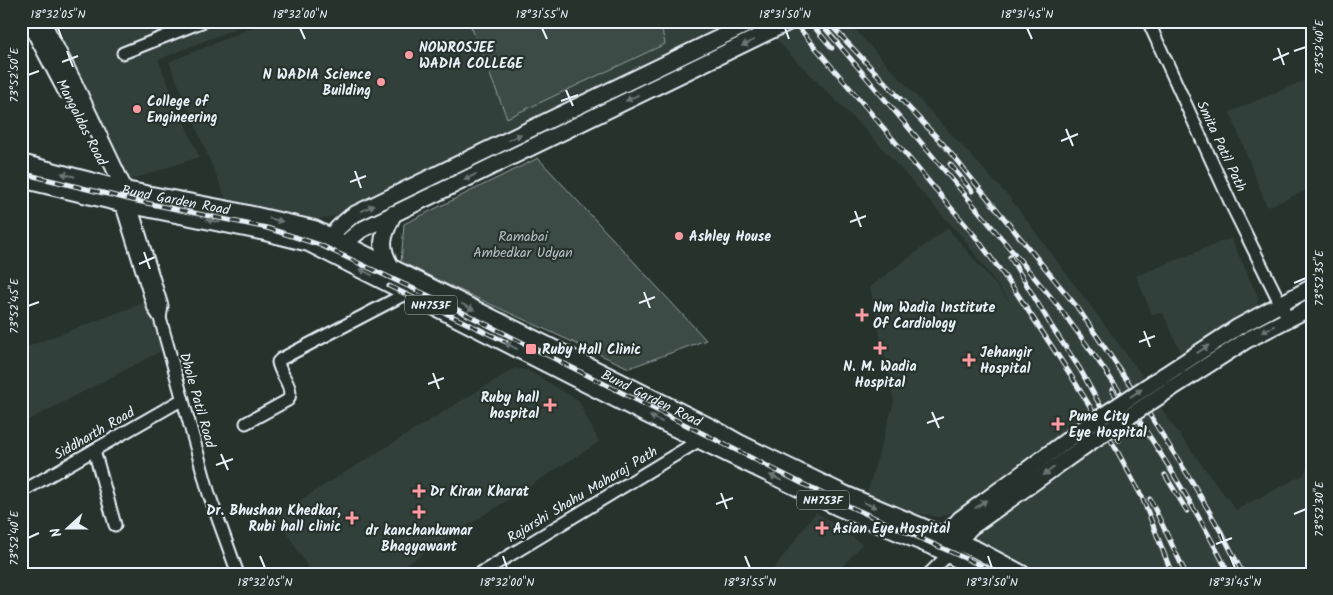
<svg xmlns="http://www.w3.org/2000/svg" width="1333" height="595" font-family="Kalam,sans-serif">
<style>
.built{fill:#333f3a}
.green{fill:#3e4b47;stroke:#939ea0}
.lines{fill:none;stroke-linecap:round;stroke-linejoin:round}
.minor-casing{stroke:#e8f1f8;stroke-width:15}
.major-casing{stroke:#e8f1f8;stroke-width:19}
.highway-casing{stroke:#e8f1f8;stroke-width:20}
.minor{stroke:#26332d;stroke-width:11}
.major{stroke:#26332d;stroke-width:15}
.highway{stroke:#26332d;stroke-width:16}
.rail-casing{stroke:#e8f1f8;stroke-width:5}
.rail{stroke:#26332d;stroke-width:3;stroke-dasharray:9;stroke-linecap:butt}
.major-bridge-casing{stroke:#e8f1f8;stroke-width:19;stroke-linecap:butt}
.major-bridge{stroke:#26332d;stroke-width:15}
.oneway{fill:#6a7674}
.ticks{fill:none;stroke:#e8f1f8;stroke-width:2}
.poi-dot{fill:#ff9aa2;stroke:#26332d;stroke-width:2}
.labels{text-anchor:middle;stroke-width:4.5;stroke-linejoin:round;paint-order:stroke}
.shield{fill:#26332d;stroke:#aeb8bb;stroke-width:1}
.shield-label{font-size:12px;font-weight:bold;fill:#e8f1f8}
.poi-label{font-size:14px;font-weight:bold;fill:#e8f1f8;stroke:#26332d;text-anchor:start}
.street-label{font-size:14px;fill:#e8f1f8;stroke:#26332d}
.park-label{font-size:14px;fill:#b5bfc3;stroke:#26332d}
.neatline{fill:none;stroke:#e8f1f8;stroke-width:2}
.ticks-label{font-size:12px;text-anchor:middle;fill:#e8f1f8}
</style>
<rect width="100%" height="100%" fill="#26332d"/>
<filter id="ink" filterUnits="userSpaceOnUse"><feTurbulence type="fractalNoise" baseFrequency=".02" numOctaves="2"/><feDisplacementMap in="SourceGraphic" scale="10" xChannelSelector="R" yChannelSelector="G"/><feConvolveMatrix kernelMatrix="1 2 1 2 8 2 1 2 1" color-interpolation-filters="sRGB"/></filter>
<g filter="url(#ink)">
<g class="built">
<polygon points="77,21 253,21 158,60 199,157 130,180 57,29"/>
<polygon points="261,21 743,21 555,108 337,216 312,220 228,204 169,62 261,24"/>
<polygon points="762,21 847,21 1010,198 1141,374 1170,422 1236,510 1303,475 1312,459 1312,574 928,574 947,555 1099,429 1092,417 958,510 939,517 910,512 867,493 894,402 870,287 948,228 1013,306 963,238 873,138 785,49"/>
<polygon points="1312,77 1312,188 1267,207 1230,112"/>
<polygon points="1231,238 1258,297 1258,304 1228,327 1182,355 1163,313 1152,314 1136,276"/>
<polygon points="146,302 165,349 21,424 21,349"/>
<polygon points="515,368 529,371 578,400 599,442 391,574 312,574 276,515"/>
<polygon points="816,512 862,544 836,574 770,574"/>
</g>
<g class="green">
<polygon points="469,21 680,21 662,30 665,44 507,118"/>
<polygon points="538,158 706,340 629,368 401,263 404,224"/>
</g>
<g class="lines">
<g class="minor-casing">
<g id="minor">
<polyline points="1148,21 1232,206 1288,319"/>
<polyline points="123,53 204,21"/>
<polyline points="121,203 154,309 160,318 209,494 238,574"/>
<polyline points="131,205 162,306 160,318"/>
<path d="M246,423L288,400C295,388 280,375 278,362L281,359L407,293L409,289"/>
<polyline points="94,450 115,525"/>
<polyline points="21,492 183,399"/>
<polyline points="479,574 700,440"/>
<polyline points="929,574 949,554"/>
</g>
</g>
<g class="major-casing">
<g id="major">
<polyline points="29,21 66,91"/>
<polyline points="42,21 73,81 129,199"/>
<path d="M325,246C332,232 341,225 353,215L754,21"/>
<polyline points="343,256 350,239 361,230 791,21"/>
<polyline points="1163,376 1238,327 1312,287"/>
<polyline points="1172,388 1247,340 1312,307"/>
<polyline points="941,546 945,536 960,519 1081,430"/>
<polyline points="951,551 970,528 1089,443"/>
</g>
</g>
<g class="highway-casing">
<g id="highway">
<path id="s1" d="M21,163L125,190L230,210L314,229L716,430L739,443L844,494L977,550L1022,574"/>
<polyline points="21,179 121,203 265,232 309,243 642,412 838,507 939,549 985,574"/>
<path d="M392,269C378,246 382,237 393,214"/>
</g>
</g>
<use href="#minor" class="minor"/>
<use href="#major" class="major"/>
<use href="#highway" class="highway"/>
<g class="rail-casing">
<g id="rail">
<polyline points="793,21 975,236 1014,289 1070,374 1115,447 1142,497 1172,574"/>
<polyline points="809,21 832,48"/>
<path d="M819,21L1055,302C1120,388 1181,478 1229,574"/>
<polyline points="827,21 944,145 1077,307 1137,395 1191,480 1224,537 1243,574"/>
<polyline points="950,164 972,191"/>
<polyline points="21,173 132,200 267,228 320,245 440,301 833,499 1000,574"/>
<polyline points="1010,257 1052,327 1080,369 1119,440"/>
<polyline points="389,286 506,342"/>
<polyline points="1112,390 1137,431"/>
<polyline points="1165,475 1187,511"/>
<polyline points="1150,499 1186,574"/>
</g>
</g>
<use href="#rail" class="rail"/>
<g class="major-bridge-casing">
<g id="major-bridge">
<polyline points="1081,430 1163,376"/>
<polyline points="1089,443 1172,388"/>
</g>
</g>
<use href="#major-bridge" class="major-bridge"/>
</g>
<defs><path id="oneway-solid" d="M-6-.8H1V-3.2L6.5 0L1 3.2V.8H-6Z" transform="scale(1.25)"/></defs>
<g class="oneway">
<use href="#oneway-solid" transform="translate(748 43) rotate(154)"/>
<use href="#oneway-solid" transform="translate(632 98) rotate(154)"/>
<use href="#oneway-solid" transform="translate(515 137) rotate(-26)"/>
<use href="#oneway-solid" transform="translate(68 175) rotate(-166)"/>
<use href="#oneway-solid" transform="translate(470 177) rotate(154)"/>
<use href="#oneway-solid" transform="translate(368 208) rotate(-26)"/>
<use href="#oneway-solid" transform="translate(276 220) rotate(13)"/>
<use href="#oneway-solid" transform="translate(213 221) rotate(-168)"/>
<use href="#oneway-solid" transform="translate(366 272) rotate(-152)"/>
<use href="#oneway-solid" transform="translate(468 307) rotate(26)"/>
<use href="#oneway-solid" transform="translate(1268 329) rotate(153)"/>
<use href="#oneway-solid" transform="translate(511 346) rotate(-153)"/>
<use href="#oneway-solid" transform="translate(1203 349) rotate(-33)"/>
<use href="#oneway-solid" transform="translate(1136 393) rotate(-34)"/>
<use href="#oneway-solid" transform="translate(656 419) rotate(-154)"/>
<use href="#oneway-solid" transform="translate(1049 471) rotate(144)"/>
<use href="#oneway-solid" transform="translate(776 478) rotate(-155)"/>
<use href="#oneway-solid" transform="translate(981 504) rotate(-36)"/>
<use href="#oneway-solid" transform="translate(870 505) rotate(22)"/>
</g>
</g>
<path class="ticks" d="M58,28L62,39M300,28L305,39M542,28L547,39M785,28L789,39M1027,28L1032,39M1278,48L1284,65M67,51L73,67M1294,51L1306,47M1273,60L1289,53M62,62L78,56M28,75L39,71M566,90L573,106M561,101L578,95M1066,129L1073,146M1061,141L1078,134M355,171L361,188M350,182L366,176M855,211L861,227M850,222L866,216M144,252L150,269M139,264L155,257M1294,283L1306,278M644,292L650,308M639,303L655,297M28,306L39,302M1144,331L1150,347M1139,342L1155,336M433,373L439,389M428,384L444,378M932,412L939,428M927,423L944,417M221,454L228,470M216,465L233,459M721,493L727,509M716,504L733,498M1294,514L1306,509M1221,532L1227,549M28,538L39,533M1216,544L1232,538M260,556L265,568M503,556L507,568M745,556L750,568M988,556L992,568M1230,556L1235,568"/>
<g class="poi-dot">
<circle cx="409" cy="55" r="5"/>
<circle cx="381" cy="82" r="5"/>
<circle cx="137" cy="109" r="5"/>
<circle cx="679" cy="236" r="5"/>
<path d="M859.5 307.5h5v5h5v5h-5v5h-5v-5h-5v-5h5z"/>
<path d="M877.5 340.5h5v5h5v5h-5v5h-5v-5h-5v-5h5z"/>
<rect x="525" y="343" width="12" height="12" rx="2.5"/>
<path d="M966.5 352.5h5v5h5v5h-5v5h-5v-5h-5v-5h5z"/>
<path d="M547.5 397.5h5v5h5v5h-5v5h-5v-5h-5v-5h5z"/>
<path d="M1055.5 416.5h5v5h5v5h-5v5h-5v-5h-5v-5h5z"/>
<path d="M416.5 483.5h5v5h5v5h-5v5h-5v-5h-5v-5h5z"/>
<path d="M416.5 504.5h5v5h5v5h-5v5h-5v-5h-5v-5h5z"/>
<path d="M349.5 510.5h5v5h5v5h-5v5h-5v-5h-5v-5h5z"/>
<path d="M819.5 520.5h5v5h5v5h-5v5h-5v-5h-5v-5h5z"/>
</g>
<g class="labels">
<g class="shield">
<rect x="405" y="295.5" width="52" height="19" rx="4"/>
<rect x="797" y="490.5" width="52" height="19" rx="4"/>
</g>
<g class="shield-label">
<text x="431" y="309">NH753F</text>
<text x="823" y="504">NH753F</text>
</g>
<g class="poi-label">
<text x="419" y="52">NOWROSJEE<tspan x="419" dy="16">WADIA COLLEGE</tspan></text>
<text x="371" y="79" text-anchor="end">N WADIA Science<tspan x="371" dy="16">Building</tspan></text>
<text x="147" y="106">College of<tspan x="147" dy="16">Engineering</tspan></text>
<text x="689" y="241">Ashley House</text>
<text x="873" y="312">Nm Wadia Institute<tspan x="873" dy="16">Of Cardiology</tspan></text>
<text x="542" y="354">Ruby Hall Clinic</text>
<text x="980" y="357">Jehangir<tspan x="980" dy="16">Hospital</tspan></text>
<text x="880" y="371" text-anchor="middle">N. M. Wadia<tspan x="880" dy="16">Hospital</tspan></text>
<text x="539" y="402" text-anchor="end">Ruby hall<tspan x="539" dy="16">hospital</tspan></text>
<text x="1069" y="421">Pune City<tspan x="1069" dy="16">Eye Hospital</tspan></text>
<text x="430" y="496">Dr Kiran Kharat</text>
<text x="341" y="515" text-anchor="end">Dr. Bhushan Khedkar,<tspan x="341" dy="16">Rubi hall clinic</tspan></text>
<text x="833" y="533">Asian Eye Hospital</text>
<text x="419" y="535" text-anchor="middle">dr kanchankumar<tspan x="419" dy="16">Bhagyawant</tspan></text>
</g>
<g class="street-label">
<text transform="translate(82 122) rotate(63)" y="5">Mangaldas Road</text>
<text transform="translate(1222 146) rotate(65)" y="5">Smita Patil Path</text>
<text dy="5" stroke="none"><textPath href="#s1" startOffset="159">Bund Garden Road</textPath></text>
<text dy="5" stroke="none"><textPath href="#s1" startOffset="678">Bund Garden Road</textPath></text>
<text transform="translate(198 400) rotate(74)" y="5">Dhole Patil Road</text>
<text transform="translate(94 433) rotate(-30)" y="5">Siddharth Road</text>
<text transform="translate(582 494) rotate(-31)" y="5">Rajarshi Shahu Maharaj Path</text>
</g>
<g class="park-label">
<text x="523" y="241">Ramabai<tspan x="523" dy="16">Ambedkar Udyan</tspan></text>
</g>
</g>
<rect width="1333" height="595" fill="none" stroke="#26332d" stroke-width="55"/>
<g transform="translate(68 528) rotate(249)" stroke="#26332d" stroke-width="4" paint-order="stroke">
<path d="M0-4L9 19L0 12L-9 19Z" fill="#e8f1f8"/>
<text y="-8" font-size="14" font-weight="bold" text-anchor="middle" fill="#e8f1f8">N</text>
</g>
<rect x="28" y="28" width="1278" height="540" class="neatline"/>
<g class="ticks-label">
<text x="58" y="18">18°32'05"N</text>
<text x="300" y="18">18°32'00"N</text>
<text x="542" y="18">18°31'55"N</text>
<text x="785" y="18">18°31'50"N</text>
<text x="1027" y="18">18°31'45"N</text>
<text transform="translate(1319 47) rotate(-90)" y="4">73°52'40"E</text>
<text transform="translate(14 75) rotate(-90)" y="4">73°52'50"E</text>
<text transform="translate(1319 278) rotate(-90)" y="4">73°52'35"E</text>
<text transform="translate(14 306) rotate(-90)" y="4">73°52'45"E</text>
<text transform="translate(1319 509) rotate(-90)" y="4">73°52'30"E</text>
<text transform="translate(14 538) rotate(-90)" y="4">73°52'40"E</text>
<text x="265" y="586">18°32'05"N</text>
<text x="507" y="586">18°32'00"N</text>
<text x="750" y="586">18°31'55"N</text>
<text x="992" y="586">18°31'50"N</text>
<text x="1235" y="586">18°31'45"N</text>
</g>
</svg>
